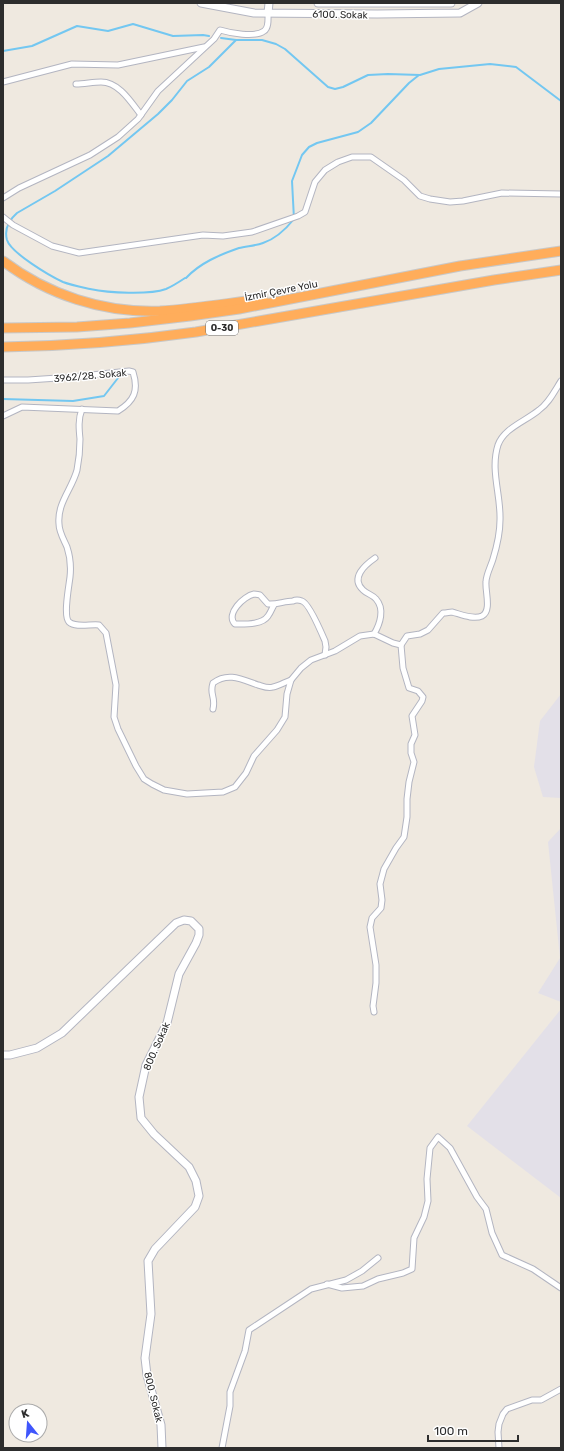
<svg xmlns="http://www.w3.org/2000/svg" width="564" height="1451" font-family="Rubik,sans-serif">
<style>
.industrial{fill:#e3e0e8}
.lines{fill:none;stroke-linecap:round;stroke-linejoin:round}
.stream{stroke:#73c7f1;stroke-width:2}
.street-casing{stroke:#b3b5c1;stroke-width:7}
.secondary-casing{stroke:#b3b5c1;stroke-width:9}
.highway-casing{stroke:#c8c8c8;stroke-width:11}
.street{stroke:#fff;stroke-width:5}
.secondary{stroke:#fff;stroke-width:7}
.highway{stroke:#ffad5b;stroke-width:9}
.labels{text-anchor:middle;stroke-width:3;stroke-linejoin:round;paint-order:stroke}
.shield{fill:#fff;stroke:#6c6c6c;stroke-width:1}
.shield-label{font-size:9px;font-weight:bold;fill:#2d2d2d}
.street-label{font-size:10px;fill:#2d2d2d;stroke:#fff}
</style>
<rect width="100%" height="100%" fill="#efe9e0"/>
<g class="industrial">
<polygon points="561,694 561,798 543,797 534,767 540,721"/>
<polygon points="561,828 561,1002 538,993 560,958 548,842"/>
<polygon points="561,1009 561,1198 467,1126"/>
</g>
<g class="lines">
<g class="stream">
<polyline points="221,38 236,40 262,40 276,44 285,49 328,87 335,89 343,87 368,75 388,74 420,75 439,69 490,64 516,67 561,101"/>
<polyline points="3,51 32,46 77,26 108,31 133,24 173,36 203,35 209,36"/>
<path d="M185,278C179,282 173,286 166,289C149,295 109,293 90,289C81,287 71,285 63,282C50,276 11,253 7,240C4,229 9,220 17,213L55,191L108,156L158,114L172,100L187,81L209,67L236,40"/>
<path d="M186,278C200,263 219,255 239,248C246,246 255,246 263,243C275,239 286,229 294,219L292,181L302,155L309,147L317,143L358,132L371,123L409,83L419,75"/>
<polyline points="3,399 73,401 104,396 118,378"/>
</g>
<g class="street-casing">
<g id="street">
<polyline points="3,82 72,64 118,65 204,47"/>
<path d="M76,84C84,84 93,82 101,82C119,82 131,102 141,115"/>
<path d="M3,198L19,188L90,155L118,137L138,119L158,91L214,39L220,30C230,33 255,38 264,31C269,28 268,18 268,13"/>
<polyline points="3,217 13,225 52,246 79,253 203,235 223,236 252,232 298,216 305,212 315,182 325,170 338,162 352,157 371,157 404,180 420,196 430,199 450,202 463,201 502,193 561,194"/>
<path d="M3,380H28L73,377L129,371L133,372C139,391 134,401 118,411L22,407L3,416"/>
<path d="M82,409C78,419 79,429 80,439C80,449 79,460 77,470C72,489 57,503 59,524C59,532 64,540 67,547C70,556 71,568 70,577C69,586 63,616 69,622C76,628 90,624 99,625L106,633L116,685L114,717L118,729L136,766L144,779L152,784L164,790L187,794L223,792L235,787L246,773L254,756L277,730L285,717L287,694L291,680L301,668L311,660L335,651L360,636L374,634L393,643L401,645L403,668L409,688L418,691L423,697L422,701L412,716L415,735L411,744V753L414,762L409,782L407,799V817L404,837L396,848L384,869L380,884L382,900L381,908L372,918L370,927L376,965V983L373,1006L374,1012"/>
<path d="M274,605C272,608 271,612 268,616C262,625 245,624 235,624C225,614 244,596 254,594C255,594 260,595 260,595L268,604C277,605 284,601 293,601C295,600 299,600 302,601C309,603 322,634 325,641L326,647L325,655"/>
<path d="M374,634C380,624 385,609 376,599C373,595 367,594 363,590C350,578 365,565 375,558"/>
<path d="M401,645L407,636L420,634L428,630L443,613C446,613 450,612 452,612C460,614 473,620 482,616C492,611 485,591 486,582C486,575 491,566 493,559C497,546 500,533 500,520C501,495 490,470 498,445C504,428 526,421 539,410C549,403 554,392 561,381"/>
<path d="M213,709C216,696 209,695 213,683C228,672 241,679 258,685C262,686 268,689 273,687C279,686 285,682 291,680"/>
<polyline points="327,1284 342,1288 363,1286 378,1279 403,1273 412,1269 414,1238 424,1217 428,1201 427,1179 430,1148 438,1137 450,1148 477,1197 486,1209 492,1233 502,1255 533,1269 561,1288"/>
<polyline points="222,1448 230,1406 230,1392 245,1351 249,1330 311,1289 346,1280 362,1271 378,1258"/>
<polyline points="499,1448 498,1432 499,1424 503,1414 507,1409 532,1400 541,1400 561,1389"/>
</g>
</g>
<g class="secondary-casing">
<g id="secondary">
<polyline points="201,3 254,13 377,14 460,13 478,3"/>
<polyline points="318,3 451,3"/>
<polyline points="268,13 269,3"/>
<polyline points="3,1055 10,1055 37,1048 62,1033 176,923 184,920 191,921 199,929 199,935 196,943 179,974 167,1023 146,1065 139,1097 141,1118 154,1134 189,1167 196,1181 199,1196 195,1207 155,1249 148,1261 151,1314 145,1358 147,1375 161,1425 162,1448"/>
</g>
</g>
<g class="highway-casing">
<g id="highway">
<path d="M3,261C48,295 103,313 160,311C194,309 229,303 263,299"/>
<polyline points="3,328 77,327 130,323 190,316 239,309 460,266 561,251"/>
<path d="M3,347C68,346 132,341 196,332L494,280L561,270"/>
</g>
</g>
<use href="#street" class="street"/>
<use href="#secondary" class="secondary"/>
<use href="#highway" class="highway"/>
</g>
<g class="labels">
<rect class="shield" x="206" y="321" width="32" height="14" rx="3"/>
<g class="shield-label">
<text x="222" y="331">O-30</text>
</g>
<g class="street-label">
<text transform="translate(340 14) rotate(1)" y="4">6100. Sokak</text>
<text transform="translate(281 290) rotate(-11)" y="4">İzmir Çevre Yolu</text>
<text transform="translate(90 375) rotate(-5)" y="4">3962/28. Sokak</text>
<text transform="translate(156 1046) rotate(-66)" y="4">800. Sokak</text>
<text transform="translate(154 1397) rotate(76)" y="4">800. Sokak</text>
</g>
</g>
<rect width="564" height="1451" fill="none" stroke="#2d2d2d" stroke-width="8"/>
<g transform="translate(28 1423) rotate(343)"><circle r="19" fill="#ffffff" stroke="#ababab"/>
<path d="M0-3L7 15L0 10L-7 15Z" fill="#4056fc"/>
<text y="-6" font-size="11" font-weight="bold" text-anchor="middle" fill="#2d2d2d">K</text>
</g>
<path d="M428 1435v6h90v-6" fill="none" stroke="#2d2d2d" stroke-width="2"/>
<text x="434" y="1435" font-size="12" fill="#2d2d2d" stroke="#ffffff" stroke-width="3" paint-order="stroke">100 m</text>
</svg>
